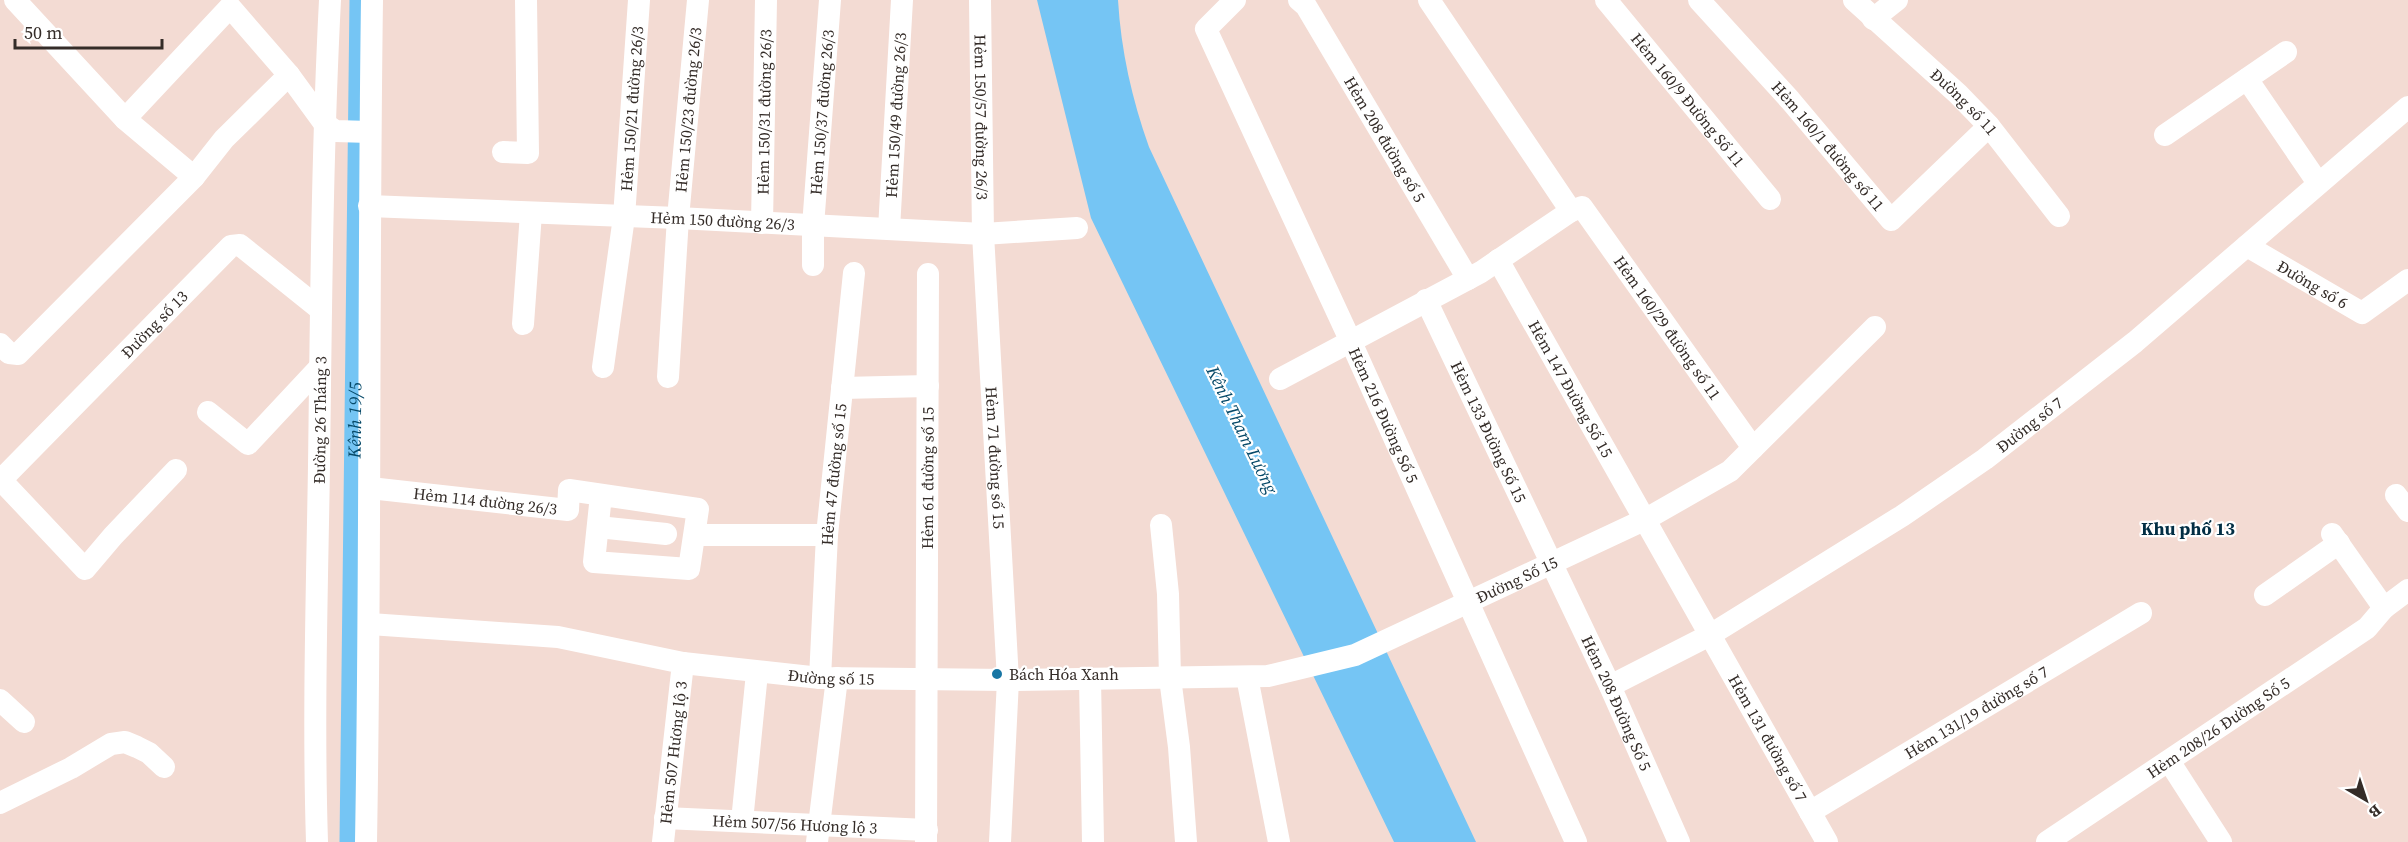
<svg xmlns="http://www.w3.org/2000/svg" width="2408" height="842" font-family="'Source Serif 4',serif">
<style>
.water{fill:#75c5f4}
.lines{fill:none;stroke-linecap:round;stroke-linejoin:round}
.canal{stroke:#75c5f4;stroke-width:21}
.minor{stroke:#fff;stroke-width:22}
.poi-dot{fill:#1876a4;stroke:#fff;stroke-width:2}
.labels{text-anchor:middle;stroke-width:4.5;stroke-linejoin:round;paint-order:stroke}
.street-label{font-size:16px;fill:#342c28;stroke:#fff}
.poi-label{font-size:16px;fill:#342c28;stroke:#fff;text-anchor:start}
.water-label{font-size:18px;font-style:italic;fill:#074a69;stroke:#fff}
.neighbourhood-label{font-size:18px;font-weight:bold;fill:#022e44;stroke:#fff}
</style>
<rect width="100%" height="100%" fill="#f3dbd3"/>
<path class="water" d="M1037,0H1118C1121,51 1132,99 1149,147L1476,842H1394L1091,218Z"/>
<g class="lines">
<path class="canal" id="s1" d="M350,842L360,0"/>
<g class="minor">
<polyline points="15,0 125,119 194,177"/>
<path id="s2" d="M980,0L983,234L1008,680L1000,842"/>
<path id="s3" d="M1235,0L1206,29L1351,342L1576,842"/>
<path id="s4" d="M1299,0L1306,6L1468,279"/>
<polyline points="1429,0 1571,211"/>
<path id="s5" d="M1606,0L1770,199"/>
<path id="s6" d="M1699,0L1790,100L1891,220L1989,126"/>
<path id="s7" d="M1854,0L1958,94L1989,126L2059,216"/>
<polyline points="1873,19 1897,0"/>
<polyline points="2247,79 2318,183"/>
<polyline points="125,119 230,7 289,75 324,123 335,131 370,132"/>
<polyline points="2165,135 2286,52"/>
<polyline points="503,152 528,153 526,0"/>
<path id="s8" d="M369,206L678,218L983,234L1077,228"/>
<path id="s9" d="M762,223L766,0"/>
<path id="s10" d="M889,229L902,0"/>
<path id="s11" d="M2247,246L2362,313L2408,280"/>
<path id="s12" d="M1498,260L1827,842"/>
<path id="s13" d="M813,265V226L830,0"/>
<path id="s14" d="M1426,300L1610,686L1679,842"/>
<polyline points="523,324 531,213"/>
<polyline points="0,344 9,353 18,354 194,177 224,139 289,75"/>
<path id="s15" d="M603,367L624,217L639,0"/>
<path id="s16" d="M668,377L678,218L698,0"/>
<path id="s17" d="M1280,379L1481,272L1571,211L1582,207L1753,448"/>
<polyline points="842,388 928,386"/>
<polyline points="208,412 248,444 320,367"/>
<polyline points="1,480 85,569 113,536 176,470"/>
<path id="s18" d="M0,481L231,246L240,245L321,310"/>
<path id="s19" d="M370,488L568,510L569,490L698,509L689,569L594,562L601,495"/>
<polyline points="2396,495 2408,511"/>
<polyline points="1161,525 1168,594 1170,678 1179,747 1186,842"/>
<polyline points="598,527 666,534"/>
<polyline points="2332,534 2384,608"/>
<polyline points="695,535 827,535"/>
<polyline points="2265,595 2339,543"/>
<path id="s20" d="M370,624L558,637L683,663L820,678L1008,680L1268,676L1355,655L1646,519L1730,471L1875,327"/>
<polyline points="1247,677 1279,842"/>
<path id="s21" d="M820,678L827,535L854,273"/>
<polyline points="1090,679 1093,842"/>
<path id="s22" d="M1610,686L1710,635L1902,516L1985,459L2135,342L2408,107"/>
<polyline points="0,700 24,722"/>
<polyline points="2169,761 2221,842"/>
<polyline points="0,803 71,768 111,744 125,742 137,747 149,753 164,767"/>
<path id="s23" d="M1810,812L2141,613"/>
<path id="s24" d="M665,818L927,830"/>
<polyline points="742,821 757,673"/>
<path id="s25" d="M317,842C313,717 317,592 319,466C321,311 322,155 330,0"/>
<path d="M366,842C371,561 368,281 372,0"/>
<path id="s26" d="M663,842L683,663"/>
<polyline points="817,842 837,678"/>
<path id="s27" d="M926,842L928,274"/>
<path id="s28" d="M2047,842L2367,628L2384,608L2408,590"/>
</g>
</g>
<circle class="poi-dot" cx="997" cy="674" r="6"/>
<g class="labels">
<g class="street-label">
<text dy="6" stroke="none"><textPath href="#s5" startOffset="129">Hẻm 160/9 Đường Số 11</textPath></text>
<text dy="6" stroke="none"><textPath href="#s7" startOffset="150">Đường số 11</textPath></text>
<text dy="6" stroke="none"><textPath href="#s15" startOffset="260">Hẻm 150/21 đường 26/3</textPath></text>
<text dy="6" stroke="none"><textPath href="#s16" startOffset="268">Hẻm 150/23 đường 26/3</textPath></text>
<text dy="6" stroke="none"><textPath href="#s9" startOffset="111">Hẻm 150/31 đường 26/3</textPath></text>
<text dy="6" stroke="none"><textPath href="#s13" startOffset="153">Hẻm 150/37 đường 26/3</textPath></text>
<text dy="6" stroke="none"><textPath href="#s10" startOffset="114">Hẻm 150/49 đường 26/3</textPath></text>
<text dy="6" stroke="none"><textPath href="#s2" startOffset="117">Hẻm 150/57 đường 26/3</textPath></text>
<text dy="6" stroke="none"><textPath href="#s4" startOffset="164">Hẻm 208 đường số 5</textPath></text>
<text dy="6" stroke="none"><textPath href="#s6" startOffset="195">Hẻm 160/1 đường số 11</textPath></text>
<text dy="6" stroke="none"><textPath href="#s8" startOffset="354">Hẻm 150 đường 26/3</textPath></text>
<text dy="6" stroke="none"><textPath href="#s11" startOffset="76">Đường số 6</textPath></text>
<text dy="6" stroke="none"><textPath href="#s18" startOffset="220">Đường số 13</textPath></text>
<text dy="6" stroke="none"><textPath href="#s17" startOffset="496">Hẻm 160/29 đường số 11</textPath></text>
<text dy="6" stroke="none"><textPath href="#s12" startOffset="148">Hẻm 147 Đường Số 15</textPath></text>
<text dy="6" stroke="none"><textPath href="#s3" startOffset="466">Hẻm 216 Đường Số 5</textPath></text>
<text dy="6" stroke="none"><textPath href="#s25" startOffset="422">Đường 26 Tháng 3</textPath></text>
<text dy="6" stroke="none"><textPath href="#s22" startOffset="495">Đường số 7</textPath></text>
<text dy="6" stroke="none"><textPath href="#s14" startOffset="146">Hẻm 133 Đường Số 15</textPath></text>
<text dy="6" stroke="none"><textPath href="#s2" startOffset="458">Hẻm 71 đường số 15</textPath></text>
<text dy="6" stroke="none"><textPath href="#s21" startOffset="204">Hẻm 47 đường số 15</textPath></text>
<text dy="6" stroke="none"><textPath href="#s27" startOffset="364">Hẻm 61 đường số 15</textPath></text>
<text dy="6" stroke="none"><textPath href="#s19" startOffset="116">Hẻm 114 đường 26/3</textPath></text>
<text dy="6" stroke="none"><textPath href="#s20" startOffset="1170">Đường Số 15</textPath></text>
<text dy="6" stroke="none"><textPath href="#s20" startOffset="465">Đường số 15</textPath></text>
<text dy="6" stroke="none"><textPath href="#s14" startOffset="446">Hẻm 208 Đường Số 5</textPath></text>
<text dy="6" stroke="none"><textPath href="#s23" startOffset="194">Hẻm 131/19 đường số 7</textPath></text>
<text dy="6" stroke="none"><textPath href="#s28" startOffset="206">Hẻm 208/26 Đường Số 5</textPath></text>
<text dy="6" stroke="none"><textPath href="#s12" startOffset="549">Hẻm 131 đường số 7</textPath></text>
<text dy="6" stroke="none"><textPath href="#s26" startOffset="90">Hẻm 507 Hương lộ 3</textPath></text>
<text dy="6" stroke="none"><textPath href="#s24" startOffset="130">Hẻm 507/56 Hương lộ 3</textPath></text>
</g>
<g class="poi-label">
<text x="1009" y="680">Bách Hóa Xanh</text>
</g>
<g class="water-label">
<text dy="6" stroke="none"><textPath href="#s1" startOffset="422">Kênh 19/5</textPath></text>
<text transform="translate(1242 430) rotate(64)" y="6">Kênh Tham Lương</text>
</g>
<g class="neighbourhood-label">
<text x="2188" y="535">Khu phố 13</text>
</g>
</g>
<g transform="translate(2366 800) rotate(141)" stroke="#ffffff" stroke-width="4.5" paint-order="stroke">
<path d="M0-4.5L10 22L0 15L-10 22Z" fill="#342c28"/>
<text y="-9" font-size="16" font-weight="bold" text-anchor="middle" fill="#342c28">B</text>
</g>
<path d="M15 39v9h147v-9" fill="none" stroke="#342c28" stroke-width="3"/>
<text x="24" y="39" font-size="18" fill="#342c28" stroke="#ffffff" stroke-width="4.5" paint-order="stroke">50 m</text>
</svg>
